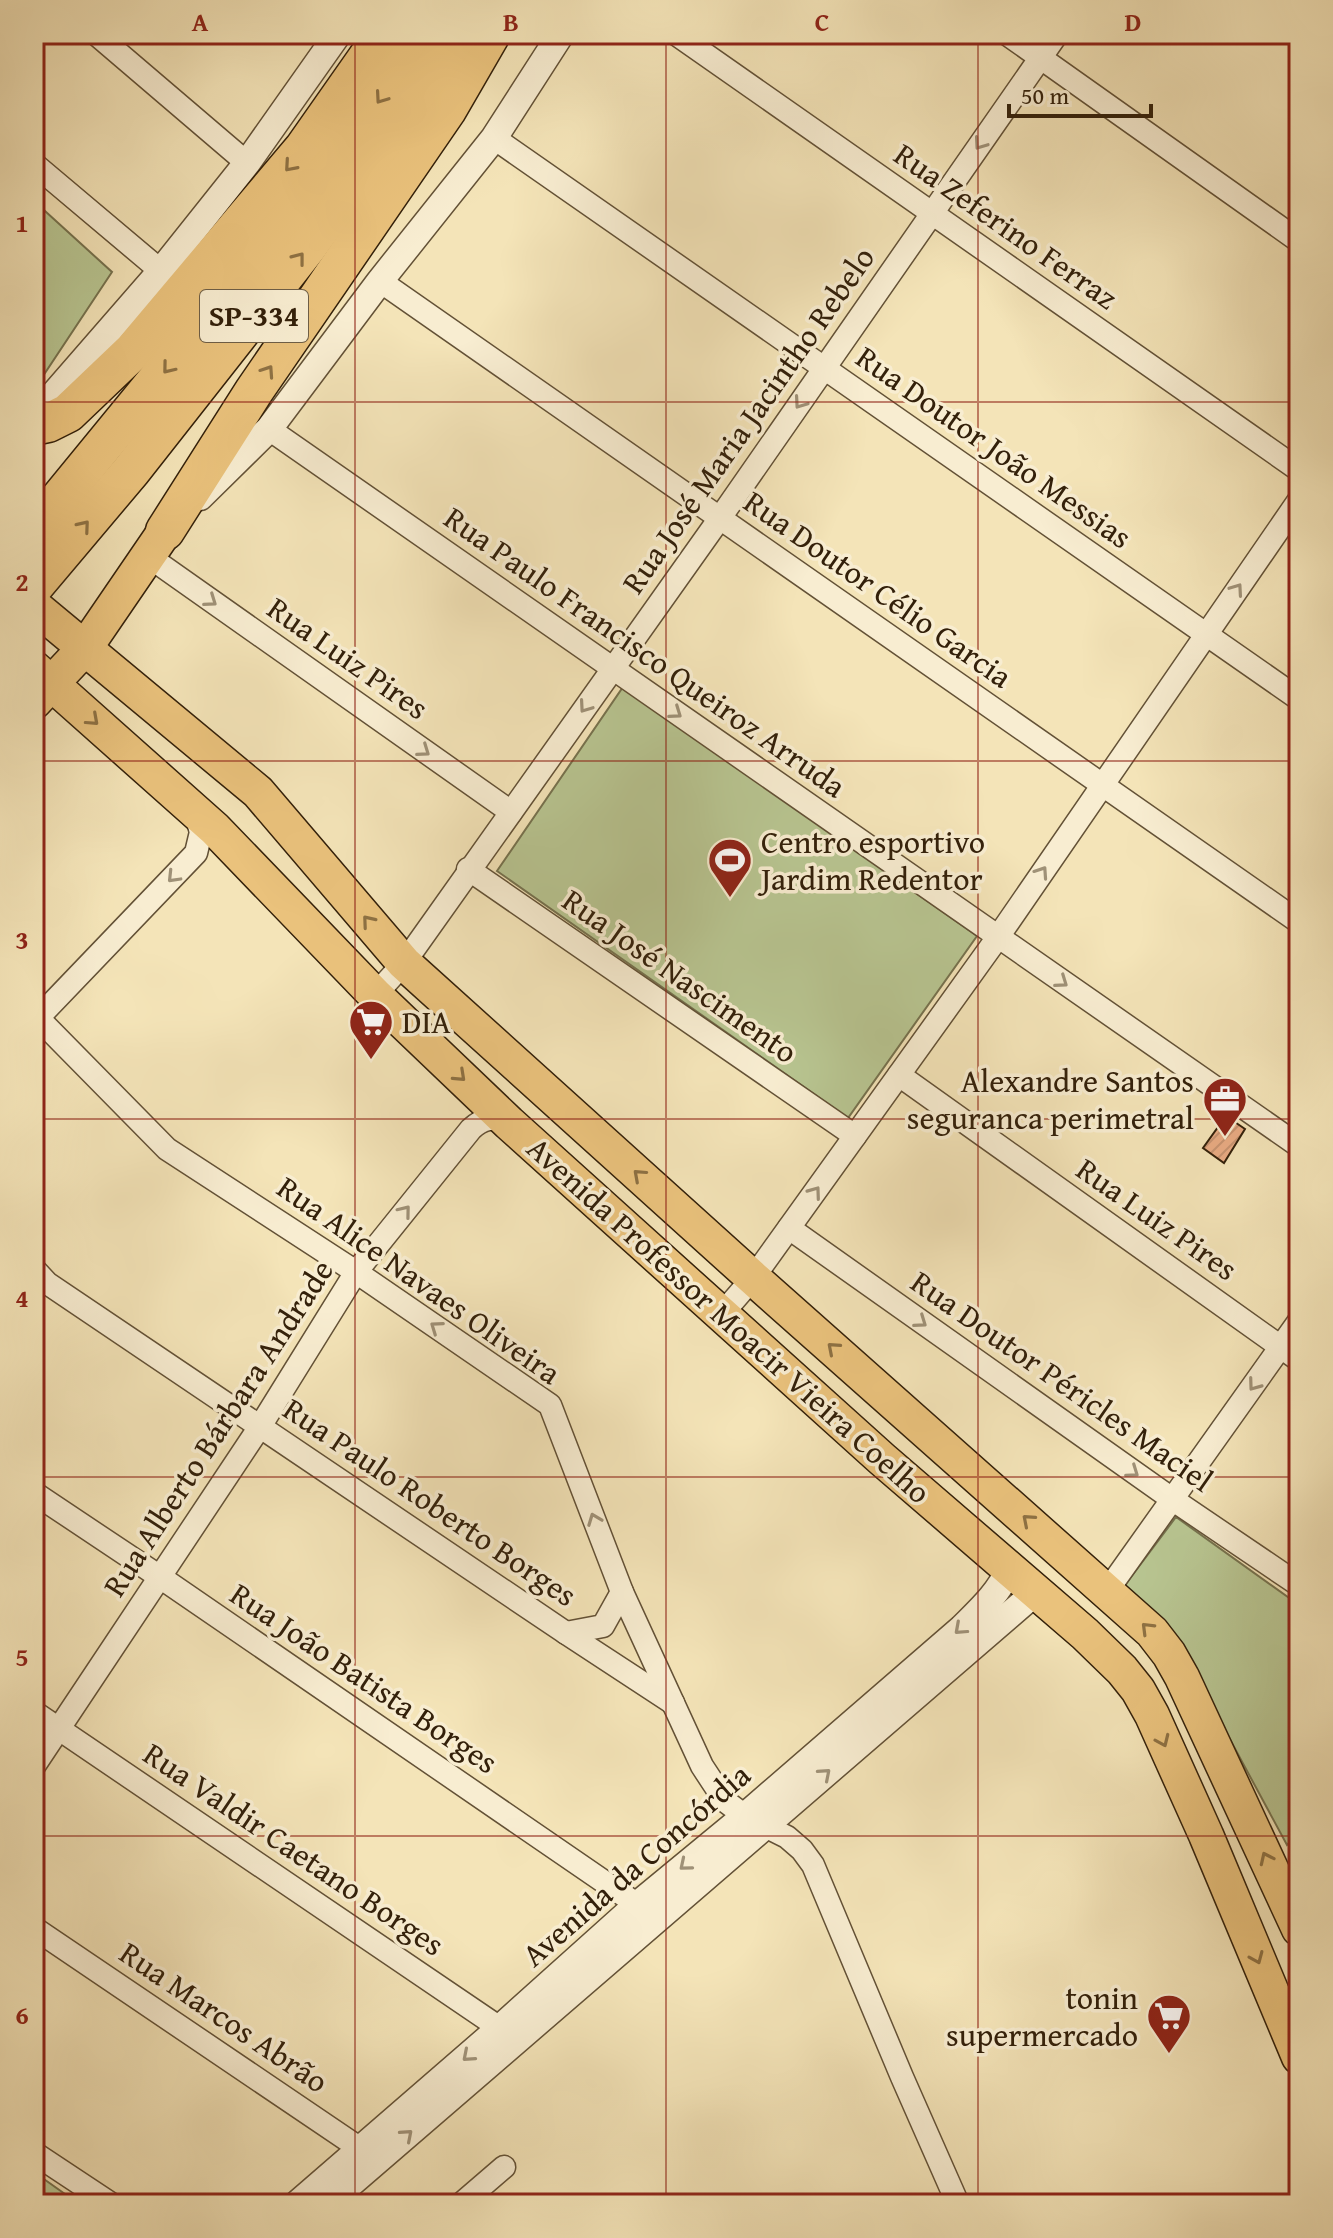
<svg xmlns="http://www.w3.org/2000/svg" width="1333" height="2238" font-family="'Gentium Book Plus',serif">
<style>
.green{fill:#b8c591;stroke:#76724e;stroke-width:2}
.forest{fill:url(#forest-firs);stroke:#76724e;stroke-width:2}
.building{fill:url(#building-hatch);stroke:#33200a;stroke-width:2}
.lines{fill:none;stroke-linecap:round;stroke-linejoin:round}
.minor-casing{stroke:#635136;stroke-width:25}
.tertiary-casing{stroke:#635136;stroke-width:29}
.primary-casing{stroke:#33200a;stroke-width:37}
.motorway-casing{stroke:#33200a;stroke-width:41}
.minor{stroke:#f8edd1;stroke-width:22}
.tertiary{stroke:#f8edd1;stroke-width:26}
.primary{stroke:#eac27c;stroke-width:34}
.motorway{stroke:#eac27c;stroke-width:38}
.oneway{stroke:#8e7143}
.oneway2{stroke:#9f9177}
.grid{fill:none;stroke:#8f2418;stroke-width:2;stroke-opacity:0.55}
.labels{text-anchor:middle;stroke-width:7;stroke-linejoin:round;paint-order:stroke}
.shield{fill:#f8edd1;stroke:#6e5e46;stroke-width:2}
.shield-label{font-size:30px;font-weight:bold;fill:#33200a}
.street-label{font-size:32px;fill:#33200a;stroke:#f8edd1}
.poi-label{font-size:32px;fill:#33200a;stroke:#f8edd1;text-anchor:start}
.neatline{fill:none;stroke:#8f2418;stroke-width:3}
.grid-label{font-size:26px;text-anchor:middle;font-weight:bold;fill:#8f2418}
</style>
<defs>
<pattern id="forest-firs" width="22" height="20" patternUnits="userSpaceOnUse" patternTransform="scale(2)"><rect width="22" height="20" fill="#b8c591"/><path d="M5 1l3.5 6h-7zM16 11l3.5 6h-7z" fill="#9fa97c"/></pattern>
<pattern id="building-hatch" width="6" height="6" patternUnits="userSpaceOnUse" patternTransform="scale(2)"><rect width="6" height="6" fill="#e9ab83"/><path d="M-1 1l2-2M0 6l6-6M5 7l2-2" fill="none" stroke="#c89370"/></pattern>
</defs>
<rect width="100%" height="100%" fill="#f4e4b8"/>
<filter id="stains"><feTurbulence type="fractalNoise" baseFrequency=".0025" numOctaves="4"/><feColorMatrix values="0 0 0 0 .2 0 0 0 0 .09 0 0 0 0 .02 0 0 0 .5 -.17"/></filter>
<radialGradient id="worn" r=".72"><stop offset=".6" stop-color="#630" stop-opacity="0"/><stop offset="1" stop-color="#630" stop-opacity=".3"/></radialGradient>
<g class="green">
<polygon points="34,201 112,272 43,376 34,369"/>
<polygon points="623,687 977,936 848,1118 497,871"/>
<polygon points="1176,1517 1299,1605 1299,1830 1287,1845 1178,1643 1122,1589"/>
</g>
<polygon class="forest" points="34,2172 79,2204 34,2204"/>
<polygon class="building" points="1226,1116 1245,1129 1224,1163 1203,1148"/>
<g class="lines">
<g class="minor-casing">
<g id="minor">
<polyline points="96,34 247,163"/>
<polyline points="676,34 1299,470"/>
<polyline points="1007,34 1299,241"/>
<polyline points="494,138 1299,699"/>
<polyline points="34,164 161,271"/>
<polyline points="380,281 1299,922"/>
<polyline points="269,429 1299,1146"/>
<polyline points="148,556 511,812"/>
<polyline points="468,869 855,1136"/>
<polyline points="375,995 404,963 720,518 1057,34"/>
<polyline points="38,1018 167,1149 356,1272 550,1405 622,1592 702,1766 725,1801 745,1816 787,1837 802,1850 813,1865 902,2077 958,2204"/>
<polyline points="34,1022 196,853 201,832 195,812"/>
<polyline points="899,1075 1299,1360"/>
<polyline points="789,1228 1172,1499 1299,1585"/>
<polyline points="34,1269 47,1283 566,1633 673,1703"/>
<polyline points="721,1315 753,1278 998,937 1299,500"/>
<polyline points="34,1493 160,1577 651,1914"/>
<polyline points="1107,1591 1299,1321"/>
<polyline points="566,1633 603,1626 622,1592"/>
<polyline points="34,1712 513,2037"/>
<path d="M34,1766L261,1425L356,1272L471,1129C483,1118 493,1116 508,1123"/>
<polyline points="34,1928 374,2158"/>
<polyline points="34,2153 111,2204"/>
<polyline points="461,2204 504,2167"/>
</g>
</g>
<g class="tertiary-casing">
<g id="tertiary">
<polyline points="34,417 161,271 247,163 338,34"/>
<polyline points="200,497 269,429 380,281 494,138 561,34"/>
<path d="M297,2204L500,2028L637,1905L745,1816L962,1628C980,1610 999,1593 1009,1569"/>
<polyline points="327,2204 1036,1592"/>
</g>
</g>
<g class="primary-casing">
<g id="primary">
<polyline points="34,606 258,792 404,963 753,1278 1152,1632 1169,1654 1182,1677 1299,1929"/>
<polyline points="34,668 215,829 375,995 509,1123 882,1459 1085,1634 1122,1670 1138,1690 1152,1715 1206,1835 1299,2057"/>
<polyline points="34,702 85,648 165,531"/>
</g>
</g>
<g class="motorway-casing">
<g id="motorway">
<polyline points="34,426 48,423 68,413 133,351 304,148 384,34"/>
<polyline points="34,530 342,154 425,34"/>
<polyline points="165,531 254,391 447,110 491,34"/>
<polyline points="34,586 131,471 308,246 459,34"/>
</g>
</g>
<use href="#minor" class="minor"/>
<use href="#tertiary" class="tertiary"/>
<use href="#primary" class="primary"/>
<use href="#motorway" class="motorway"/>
</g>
<defs><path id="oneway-chevron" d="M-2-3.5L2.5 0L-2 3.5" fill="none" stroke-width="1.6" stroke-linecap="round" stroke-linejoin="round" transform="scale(2)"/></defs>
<g class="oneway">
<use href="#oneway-chevron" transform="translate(381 98) rotate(125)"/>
<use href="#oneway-chevron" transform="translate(290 166) rotate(131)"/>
<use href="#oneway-chevron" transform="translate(299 258) rotate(-52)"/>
<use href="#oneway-chevron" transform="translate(168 368) rotate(129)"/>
<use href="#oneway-chevron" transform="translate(268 371) rotate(-56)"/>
<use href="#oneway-chevron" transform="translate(84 526) rotate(-50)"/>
<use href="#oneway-chevron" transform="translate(93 720) rotate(42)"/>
<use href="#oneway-chevron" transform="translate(368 921) rotate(-130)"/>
<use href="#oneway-chevron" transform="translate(460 1076) rotate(43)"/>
<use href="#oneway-chevron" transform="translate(639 1175) rotate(-138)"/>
<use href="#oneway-chevron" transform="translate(833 1348) rotate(-139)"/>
<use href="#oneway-chevron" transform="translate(1028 1520) rotate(-139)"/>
<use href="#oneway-chevron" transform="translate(1147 1628) rotate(-135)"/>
<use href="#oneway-chevron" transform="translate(1163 1741) rotate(66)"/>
<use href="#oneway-chevron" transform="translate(1266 1858) rotate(-115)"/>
<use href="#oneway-chevron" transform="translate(1257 1958) rotate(67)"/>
</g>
<g class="oneway2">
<use href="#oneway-chevron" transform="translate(980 144) rotate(125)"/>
<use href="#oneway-chevron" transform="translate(800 403) rotate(125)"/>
<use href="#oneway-chevron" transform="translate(1237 589) rotate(-55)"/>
<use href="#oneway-chevron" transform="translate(211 601) rotate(35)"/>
<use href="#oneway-chevron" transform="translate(585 707) rotate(125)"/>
<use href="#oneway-chevron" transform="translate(676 713) rotate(35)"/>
<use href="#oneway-chevron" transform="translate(424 751) rotate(35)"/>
<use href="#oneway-chevron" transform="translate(1042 872) rotate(-56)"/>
<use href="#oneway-chevron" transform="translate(173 877) rotate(134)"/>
<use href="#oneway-chevron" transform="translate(1062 982) rotate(35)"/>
<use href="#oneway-chevron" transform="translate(815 1192) rotate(-54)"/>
<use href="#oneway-chevron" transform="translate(405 1211) rotate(-51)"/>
<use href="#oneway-chevron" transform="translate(921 1322) rotate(35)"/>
<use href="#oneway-chevron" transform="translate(436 1327) rotate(-145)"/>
<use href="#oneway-chevron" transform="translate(1254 1385) rotate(126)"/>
<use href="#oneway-chevron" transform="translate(1133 1472) rotate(35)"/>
<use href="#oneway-chevron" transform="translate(594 1519) rotate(-111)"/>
<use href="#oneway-chevron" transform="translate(960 1629) rotate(138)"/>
<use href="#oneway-chevron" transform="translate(825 1774) rotate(-41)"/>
<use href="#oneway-chevron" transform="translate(685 1865) rotate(140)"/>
<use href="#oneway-chevron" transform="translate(468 2056) rotate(139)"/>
<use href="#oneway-chevron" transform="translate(407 2135) rotate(-41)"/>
</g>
<path class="grid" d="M355,34V2204M666,34V2204M978,34V2204M34,402H1299M34,761H1299M34,1119H1299M34,1477H1299M34,1836H1299"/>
<defs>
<g id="stadium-pin" transform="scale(2.3)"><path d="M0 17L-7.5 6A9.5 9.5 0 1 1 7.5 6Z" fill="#8f2418" stroke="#f8edd1"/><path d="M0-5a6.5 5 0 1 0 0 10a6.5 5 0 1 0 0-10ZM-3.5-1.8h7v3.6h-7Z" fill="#fff"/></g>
<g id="supermarket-pin" transform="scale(2.3)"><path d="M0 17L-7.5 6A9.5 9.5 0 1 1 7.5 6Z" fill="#8f2418" stroke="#f8edd1"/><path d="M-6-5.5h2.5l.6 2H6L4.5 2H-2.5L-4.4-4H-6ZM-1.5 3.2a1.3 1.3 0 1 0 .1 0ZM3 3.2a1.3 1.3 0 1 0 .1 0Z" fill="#fff"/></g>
<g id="office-pin" transform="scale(2.3)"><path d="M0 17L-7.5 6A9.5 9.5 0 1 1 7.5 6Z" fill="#8f2418" stroke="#f8edd1"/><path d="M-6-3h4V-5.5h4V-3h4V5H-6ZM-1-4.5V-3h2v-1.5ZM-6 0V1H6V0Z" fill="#fff"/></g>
</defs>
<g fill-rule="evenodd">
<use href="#stadium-pin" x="730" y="860"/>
<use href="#supermarket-pin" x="371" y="1022"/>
<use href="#office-pin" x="1225" y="1099"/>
<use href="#supermarket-pin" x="1169" y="2016"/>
</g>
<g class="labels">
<rect class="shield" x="200" y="290" width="108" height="52" rx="6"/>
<g class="shield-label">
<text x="254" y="326">SP-334</text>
</g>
<g class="street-label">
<text transform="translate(1006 226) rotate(35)" y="11">Rua Zeferino Ferraz</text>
<text transform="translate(748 420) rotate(-55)" y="11">Rua José Maria Jacintho Rebelo</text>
<text transform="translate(994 447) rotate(35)" y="11">Rua Doutor João Messias</text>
<text transform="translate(878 589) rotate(35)" y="11">Rua Doutor Célio Garcia</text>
<text transform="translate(645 652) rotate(35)" y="11">Rua Paulo Francisco Queiroz Arruda</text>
<text transform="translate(348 658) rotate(35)" y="11">Rua Luiz Pires</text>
<text transform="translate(680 976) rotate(35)" y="11">Rua José Nascimento</text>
<text transform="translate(1157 1219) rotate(35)" y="11">Rua Luiz Pires</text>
<text transform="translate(419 1280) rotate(35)" y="11">Rua Alice Navaes Oliveira</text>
<text transform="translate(729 1320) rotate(42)" y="11">Avenida Professor Moacir Vieira Coelho</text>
<text transform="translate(1062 1381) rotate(35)" y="11">Rua Doutor Péricles Maciel</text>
<text transform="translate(218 1428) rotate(-57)" y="11">Rua Alberto Bárbara Andrade</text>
<text transform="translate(430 1502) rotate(34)" y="11">Rua Paulo Roberto Borges</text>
<text transform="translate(364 1678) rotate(34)" y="11">Rua João Batista Borges</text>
<text transform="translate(294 1849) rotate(34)" y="11">Rua Valdir Caetano Borges</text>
<text transform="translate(636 1865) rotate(-41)" y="11">Avenida da Concórdia</text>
<text transform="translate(224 2017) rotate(34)" y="11">Rua Marcos Abrão</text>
</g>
<g class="poi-label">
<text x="761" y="853">Centro esportivo<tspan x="761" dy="37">Jardim Redentor</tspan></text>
<text x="402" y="1033">DIA</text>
<text x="1194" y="1092" text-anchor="end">Alexandre Santos<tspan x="1194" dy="37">seguranca perimetral</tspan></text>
<text x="1138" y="2009" text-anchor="end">tonin<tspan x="1138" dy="37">supermercado</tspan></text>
</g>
</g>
<rect width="1333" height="2238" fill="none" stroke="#f4e4b8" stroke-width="88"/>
<path d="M1009 104v12h142v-12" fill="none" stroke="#33200a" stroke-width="4"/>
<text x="1021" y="104" font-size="24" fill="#33200a" stroke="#f8edd1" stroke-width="6" paint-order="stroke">50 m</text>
<rect x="44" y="44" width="1245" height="2150" class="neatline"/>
<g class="grid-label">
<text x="200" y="31">A</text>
<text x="511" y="31">B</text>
<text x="822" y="31">C</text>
<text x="1133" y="31">D</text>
<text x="22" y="232">1</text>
<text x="22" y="591">2</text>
<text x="22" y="949">3</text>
<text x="22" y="1307">4</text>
<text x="22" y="1666">5</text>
<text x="22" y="2024">6</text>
</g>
<rect width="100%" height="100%" filter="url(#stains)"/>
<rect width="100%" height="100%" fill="url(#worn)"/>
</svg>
